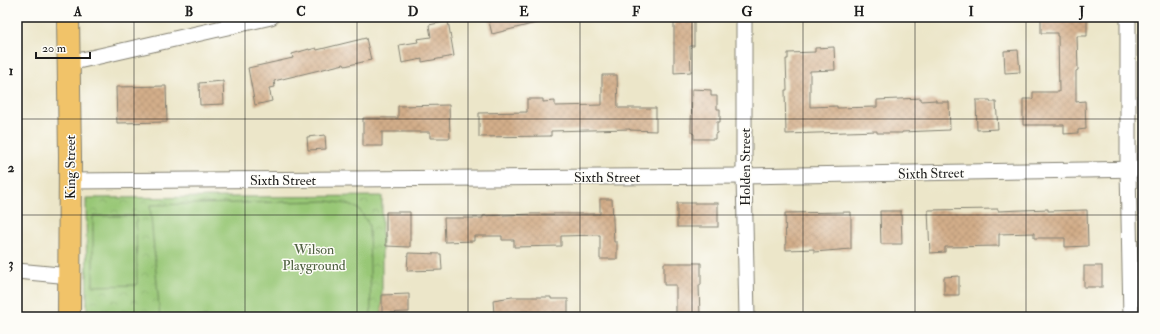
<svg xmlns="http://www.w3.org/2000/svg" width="1160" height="334" font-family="'IM FELL Double Pica',serif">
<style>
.park{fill:url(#park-crowns);stroke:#5a7249}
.pitch{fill:#98c776;stroke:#5a7249}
.building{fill:url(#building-cross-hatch)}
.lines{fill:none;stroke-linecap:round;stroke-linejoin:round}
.street-casing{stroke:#848172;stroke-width:17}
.primary-casing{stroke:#848172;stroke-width:24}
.street{stroke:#fff;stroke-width:15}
.primary{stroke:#f1c369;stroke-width:22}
.grid{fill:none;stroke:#1c1c1c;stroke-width:1;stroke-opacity:0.55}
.labels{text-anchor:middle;stroke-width:3;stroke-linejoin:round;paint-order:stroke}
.street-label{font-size:14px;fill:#1c1c1c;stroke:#fdfcf7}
.park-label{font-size:14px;fill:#4e6040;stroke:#fdfcf7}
.neatline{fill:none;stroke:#1c1c1c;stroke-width:1.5}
.grid-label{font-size:13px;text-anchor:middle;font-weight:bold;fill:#1c1c1c}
</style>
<defs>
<pattern id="park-crowns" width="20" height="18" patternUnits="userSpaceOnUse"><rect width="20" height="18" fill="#98c776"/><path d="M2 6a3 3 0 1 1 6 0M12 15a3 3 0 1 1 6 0" fill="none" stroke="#82aa66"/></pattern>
<pattern id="building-cross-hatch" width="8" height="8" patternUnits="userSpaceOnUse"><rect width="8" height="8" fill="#d3ae8a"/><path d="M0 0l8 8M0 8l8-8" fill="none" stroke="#b59576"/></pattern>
</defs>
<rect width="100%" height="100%" fill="#fdfcf7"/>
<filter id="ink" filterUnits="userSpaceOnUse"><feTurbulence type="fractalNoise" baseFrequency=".025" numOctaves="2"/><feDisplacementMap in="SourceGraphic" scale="8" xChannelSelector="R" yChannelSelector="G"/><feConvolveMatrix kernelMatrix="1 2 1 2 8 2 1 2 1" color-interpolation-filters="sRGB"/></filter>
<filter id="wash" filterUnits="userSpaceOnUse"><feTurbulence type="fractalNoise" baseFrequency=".012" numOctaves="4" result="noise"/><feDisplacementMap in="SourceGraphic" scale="16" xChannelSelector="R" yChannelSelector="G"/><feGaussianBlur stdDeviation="0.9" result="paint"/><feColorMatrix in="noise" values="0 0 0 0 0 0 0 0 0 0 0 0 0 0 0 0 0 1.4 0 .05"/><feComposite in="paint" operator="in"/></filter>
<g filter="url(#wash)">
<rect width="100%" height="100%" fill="#ece6c9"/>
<polygon class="park" points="382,196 382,317 87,317 86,198"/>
<g class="pitch">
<polygon points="328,201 347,204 359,209 369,225 371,317 160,317 150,205"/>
<polygon points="93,216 136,216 137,285 93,286"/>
</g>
<g id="blocks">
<g class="building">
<polygon points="488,17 540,17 540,22 492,34"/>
<polygon points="1041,17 1087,17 1087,36 1077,36 1078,70 1076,71 1076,102 1085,101 1086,129 1078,130 1078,133 1064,134 1064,125 1023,125 1023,99 1033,99 1033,92 1059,92 1058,36 1057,36 1057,33 1041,33"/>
<polygon points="674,19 694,19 694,46 690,46 691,72 674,73"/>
<polygon points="448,21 454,56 422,62 422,59 402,63 399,45 418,42 417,39 431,37 429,25"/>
<polygon points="366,38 371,60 345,66 344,64 274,81 275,87 269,88 272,101 255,105 248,68 293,58 292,54 309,49 309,50 316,48 317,50"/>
<polygon points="834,47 835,70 810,71 810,107 837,106 837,108 877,107 877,100 921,98 921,101 936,100 936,102 949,102 950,130 902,132 902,133 877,133 877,131 786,134 785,90 787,90 786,59 788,59 788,53 815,52 815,48"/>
<polygon points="1018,50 1020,72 1005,73 1004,51"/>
<polygon points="602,75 617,75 618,108 656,108 656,131 630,130 630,129 551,131 551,136 479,137 479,113 527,112 527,99 543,99 543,102 555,101 555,106 602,105"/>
<polygon points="223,81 224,104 200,105 199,83"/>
<polygon points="166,86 167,122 117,123 116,87"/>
<polygon points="692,89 711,90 711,96 717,96 717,109 720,109 720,122 717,122 717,133 715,134 715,139 694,139 694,134 691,132"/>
<polygon points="976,100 990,100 991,102 996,102 998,129 977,130"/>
<polygon points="449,105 450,138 430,138 430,132 382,132 382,146 363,146 363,118 398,118 398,106"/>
<polygon points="325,135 326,149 308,150 307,137"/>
<polygon points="600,199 612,199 614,242 617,242 617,259 600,259 600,235 561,236 561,246 514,247 514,240 502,240 502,236 474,236 474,241 445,242 444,218 483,218 483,216 532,214 600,214"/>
<rect x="677" y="203" width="41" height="24"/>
<polygon points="998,209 998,211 1048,209 1048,211 1087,210 1088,246 1065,247 1065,238 1034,238 1034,233 999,234 999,246 945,247 945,252 930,253 928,210"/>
<polygon points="880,211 901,211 902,244 881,244"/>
<polygon points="386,212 410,212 410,247 386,246"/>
<polygon points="851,212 851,249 814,252 814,249 786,250 785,213"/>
<polygon points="408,253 441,254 442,270 407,271"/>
<polygon points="664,263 701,263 701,285 699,285 700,317 676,317 676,285 664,285"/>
<rect x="1084" y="266" width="18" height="21"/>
<polygon points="959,276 959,295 944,295 944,277"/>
<polygon points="409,294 409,312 382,313 382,295"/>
<polygon points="512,297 551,297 551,299 568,299 568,313 552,313 552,316 528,316 528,311 494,315 493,300"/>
</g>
</g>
</g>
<g filter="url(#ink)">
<use href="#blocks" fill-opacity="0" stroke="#848172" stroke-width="1"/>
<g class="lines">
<g class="street-casing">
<g id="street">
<polyline points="744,17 744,176 747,317"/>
<polyline points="1128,17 1128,169 1131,317"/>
<polyline points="69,63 271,17"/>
<polyline points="70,181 744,176 1143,169"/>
<polyline points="17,271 70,276"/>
</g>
</g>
<g class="primary-casing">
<polyline id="primary" points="68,17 70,157 69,317"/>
</g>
<use href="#street" class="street"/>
<use href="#primary" class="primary"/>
</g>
</g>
<path class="grid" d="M134,17V317M245,17V317M357,17V317M468,17V317M580,17V317M692,17V317M803,17V317M915,17V317M1026,17V317M17,119H1143M17,215H1143"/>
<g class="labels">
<g class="street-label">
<text transform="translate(70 167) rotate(-90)" y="5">King Street</text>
<text transform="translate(745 167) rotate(-90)" y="5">Holden Street</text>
<text transform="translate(931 173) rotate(-1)" y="5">Sixth Street</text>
<text x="607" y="182">Sixth Street</text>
<text x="283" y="185">Sixth Street</text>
</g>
<g class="park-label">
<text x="314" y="254">Wilson<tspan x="314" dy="16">Playground</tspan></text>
</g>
</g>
<rect width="1160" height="334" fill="none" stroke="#fdfcf7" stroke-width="44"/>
<path d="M36 52v6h54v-6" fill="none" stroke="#1c1c1c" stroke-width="2"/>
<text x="42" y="52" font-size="12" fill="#1c1c1c" stroke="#fdfcf7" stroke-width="3" paint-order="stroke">20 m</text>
<rect x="22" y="22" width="1116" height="290" class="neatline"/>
<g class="grid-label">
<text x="78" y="16">A</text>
<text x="189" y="16">B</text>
<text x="301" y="16">C</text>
<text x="413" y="16">D</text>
<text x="524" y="16">E</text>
<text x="636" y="16">F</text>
<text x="747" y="16">G</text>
<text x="859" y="16">H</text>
<text x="971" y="16">I</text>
<text x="1082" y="16">J</text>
<text x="11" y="75">1</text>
<text x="11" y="172">2</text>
<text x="11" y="268">3</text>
</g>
</svg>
